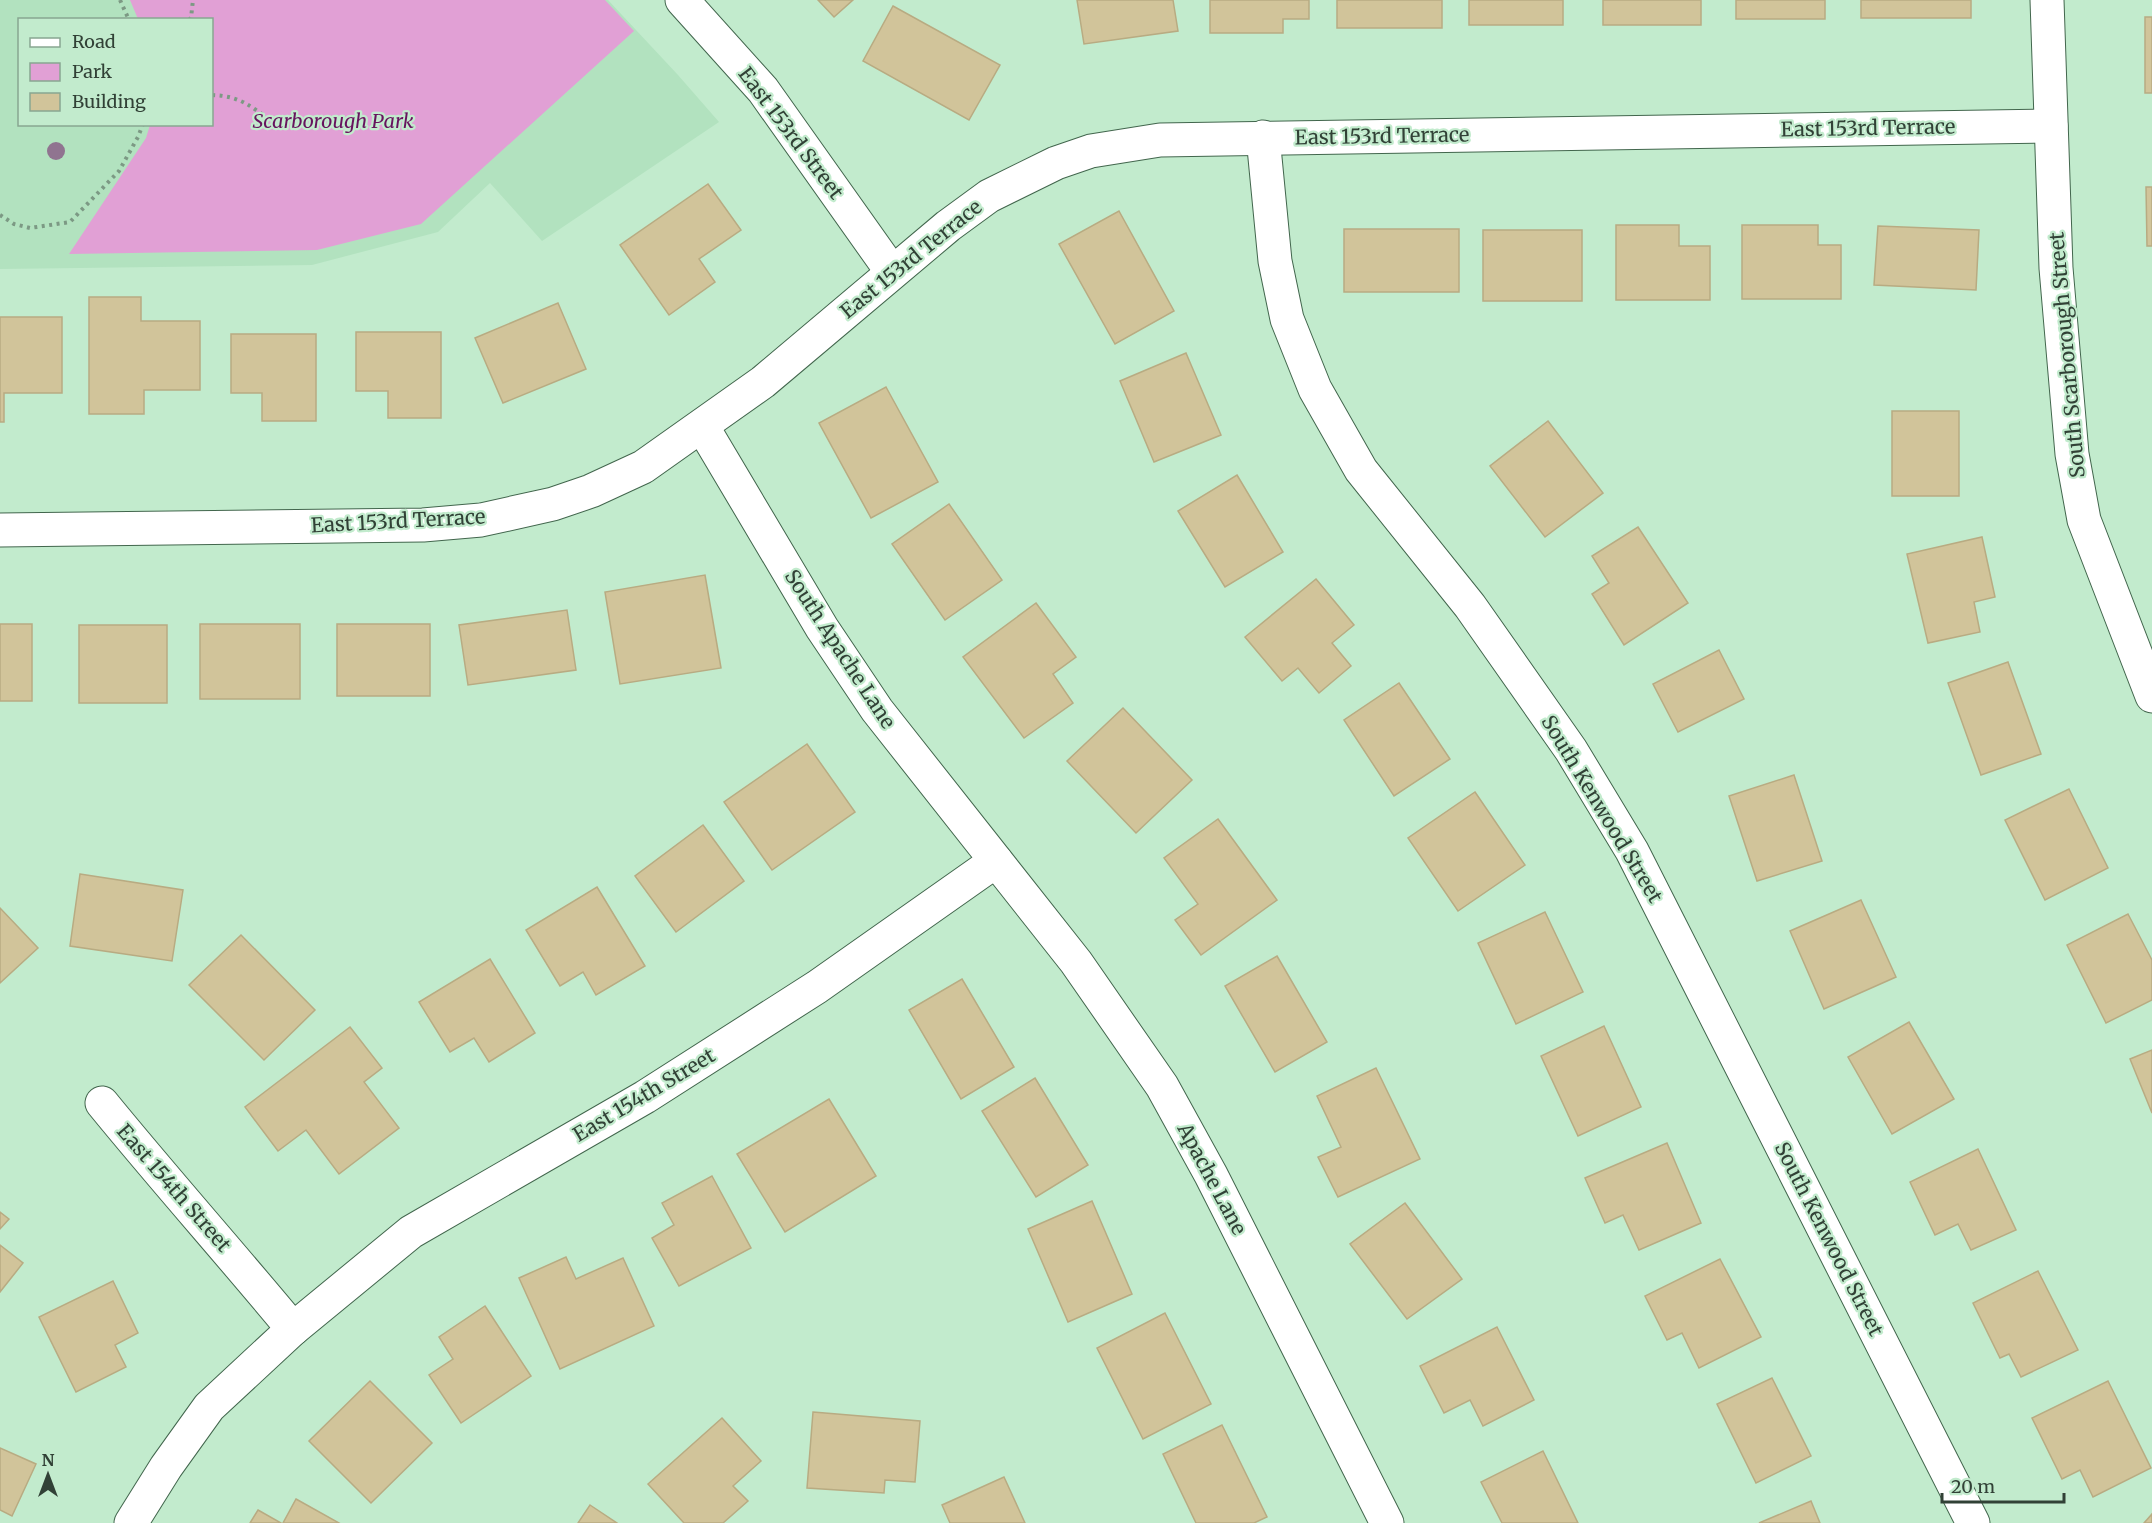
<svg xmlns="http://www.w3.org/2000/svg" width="2152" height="1523" font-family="Merriweather,serif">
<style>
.built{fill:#b2e2bf;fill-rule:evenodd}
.green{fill:#e1a0d5}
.building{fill:#d1c49a;stroke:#b8ab82;stroke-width:1.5}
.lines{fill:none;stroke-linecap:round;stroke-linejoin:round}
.minor-casing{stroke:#42664d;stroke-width:35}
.path{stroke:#7c9984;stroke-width:4;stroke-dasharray:3 4.5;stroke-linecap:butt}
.minor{stroke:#fff;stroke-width:33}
.tree{fill:#907490}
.labels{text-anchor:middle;stroke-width:4.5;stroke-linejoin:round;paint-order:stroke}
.park-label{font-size:20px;font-style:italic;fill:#67135e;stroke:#c2ebcd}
.street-label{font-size:20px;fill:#314136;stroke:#c2ebcd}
</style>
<rect width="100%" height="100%" fill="#c2ebcd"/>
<path class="built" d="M0,0H608L678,75L719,122L542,241L490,183L438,232L312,265L0,269ZM20,20H212V124H20Z"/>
<polygon class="green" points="130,0 605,0 634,31 421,224 317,250 69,254 146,138 150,125 212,124 212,20 138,19"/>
<g class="building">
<polygon points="818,0 853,0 834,17"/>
<polygon points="1077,0 1173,0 1178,31 1084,44"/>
<polygon points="1210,0 1309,0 1309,19 1283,19 1283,33 1210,33"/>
<rect x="1337" y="0" width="105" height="28"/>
<rect x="1469" y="0" width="94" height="25"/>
<rect x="1603" y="0" width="98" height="25"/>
<rect x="1736" y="0" width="89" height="19"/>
<rect x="1861" y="0" width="110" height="18"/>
<polygon points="893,6 1000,65 969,120 863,61"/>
<rect x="2145" y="17" width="7" height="76"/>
<polygon points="708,184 741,230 699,259 715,282 669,315 620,245"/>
<polygon points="2146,187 2152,187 2152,246 2147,246"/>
<polygon points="1119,211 1174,311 1115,344 1059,244"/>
<polygon points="1616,225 1679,225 1679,246 1710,246 1710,300 1616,300"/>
<polygon points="1742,225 1818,225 1818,245 1841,245 1841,299 1742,299"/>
<polygon points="1878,226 1979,230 1976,290 1874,285"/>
<rect x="1344" y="229" width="115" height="63"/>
<rect x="1483" y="230" width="99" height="71"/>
<polygon points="89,297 141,297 141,321 200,321 200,390 144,390 144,414 89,414"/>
<polygon points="558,303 586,369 503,403 475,338"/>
<polygon points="0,317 62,317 62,393 4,393 4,422 0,422"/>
<polygon points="356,332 441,332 441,418 388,418 388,391 356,391"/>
<polygon points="231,334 316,334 316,421 262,421 262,393 231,393"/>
<polygon points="1186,353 1221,435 1154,462 1120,381"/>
<polygon points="886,387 938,482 871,518 819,423"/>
<rect x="1892" y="411" width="67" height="85"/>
<polygon points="1548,421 1603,493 1545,537 1490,466"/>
<polygon points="1237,475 1283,552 1225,587 1178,511"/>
<polygon points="949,504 1002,580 945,620 892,544"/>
<polygon points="1638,527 1688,603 1624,645 1592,594 1609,583 1592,556"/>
<polygon points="1982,537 1995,597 1974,602 1980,632 1928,643 1907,554"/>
<polygon points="705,575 721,668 620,684 605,592"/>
<polygon points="1316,579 1354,625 1332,643 1351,666 1319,693 1298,668 1282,681 1245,637"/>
<polygon points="1036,603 1076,657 1053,674 1073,703 1024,738 963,657"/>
<polygon points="567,610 576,670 468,685 459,625"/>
<rect x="0" y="624" width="32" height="77"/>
<rect x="200" y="624" width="100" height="75"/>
<rect x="337" y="624" width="93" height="72"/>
<rect x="79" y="625" width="88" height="78"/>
<polygon points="1719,650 1744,699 1678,732 1653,684"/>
<polygon points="2008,662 2041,754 1981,775 1948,683"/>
<polygon points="1399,683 1450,759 1394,796 1344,720"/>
<polygon points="1123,708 1192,780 1136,833 1067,761"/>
<polygon points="807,744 855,812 772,870 724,802"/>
<polygon points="1794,775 1822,861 1757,881 1729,796"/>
<polygon points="2069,789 2108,868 2045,900 2005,820"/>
<polygon points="1475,792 1525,865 1458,911 1408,838"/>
<polygon points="1218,819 1277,900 1201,955 1175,920 1198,904 1164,858"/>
<polygon points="703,825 744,881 676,932 635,876"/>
<polygon points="80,874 183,890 172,961 70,946"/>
<polygon points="597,887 645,966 596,995 583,972 560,986 526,930"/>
<polygon points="1861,900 1896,977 1824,1009 1790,931"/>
<polygon points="0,908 38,948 0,983"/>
<polygon points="1545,912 1583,992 1516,1024 1478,943"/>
<polygon points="2128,914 2152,960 2152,1000 2106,1023 2067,945"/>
<polygon points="241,935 315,1010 264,1060 189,985"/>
<polygon points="1277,956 1327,1042 1275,1072 1225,986"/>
<polygon points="490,959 535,1033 489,1062 474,1038 450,1052 419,1002"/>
<polygon points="962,979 1014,1067 961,1099 909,1010"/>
<polygon points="1909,1022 1954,1099 1892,1134 1848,1057"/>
<polygon points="1604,1026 1641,1107 1578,1136 1541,1056"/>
<polygon points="350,1027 382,1068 364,1082 399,1128 339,1174 306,1130 278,1151 245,1107"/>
<polygon points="2152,1050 2152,1113 2130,1059"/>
<polygon points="1376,1068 1420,1159 1338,1197 1318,1157 1341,1147 1317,1096"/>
<polygon points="1035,1078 1088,1165 1036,1197 982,1111"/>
<polygon points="829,1099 876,1176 785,1232 737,1154"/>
<polygon points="1667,1143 1701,1223 1639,1250 1623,1215 1605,1223 1585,1178"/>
<polygon points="1978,1149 2016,1230 1971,1250 1958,1224 1935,1235 1910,1182"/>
<polygon points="712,1176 751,1248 679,1286 652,1238 674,1225 662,1203"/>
<polygon points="1092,1201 1132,1294 1068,1322 1028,1229"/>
<polygon points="1405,1203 1462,1279 1407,1319 1350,1244"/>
<polygon points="0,1212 9,1219 0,1229"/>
<polygon points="0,1245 23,1263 0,1292"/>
<polygon points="566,1257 576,1279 623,1258 654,1326 560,1369 519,1278"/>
<polygon points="1720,1259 1761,1337 1699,1368 1682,1333 1667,1340 1645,1296"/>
<polygon points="2038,1271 2078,1350 2021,1377 2009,1354 2000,1358 1973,1303"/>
<polygon points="113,1281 138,1333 115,1345 126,1367 76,1392 39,1317"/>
<polygon points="485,1306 531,1376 461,1423 429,1375 453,1359 439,1337"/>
<polygon points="1165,1313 1211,1404 1143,1439 1097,1348"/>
<polygon points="1497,1327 1534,1400 1483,1426 1470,1400 1444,1413 1420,1366"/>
<polygon points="1772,1378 1811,1456 1756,1483 1717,1404"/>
<polygon points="370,1381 432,1443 371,1503 309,1441"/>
<polygon points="2108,1381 2151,1468 2093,1497 2080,1470 2062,1479 2032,1418"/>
<polygon points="813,1412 920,1421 915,1482 885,1480 884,1493 807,1488"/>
<polygon points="722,1418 761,1461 733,1486 748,1501 723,1523 684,1523 648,1484"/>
<polygon points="1222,1425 1267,1517 1254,1523 1196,1523 1163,1454"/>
<polygon points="0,1448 36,1464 12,1516 0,1510"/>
<polygon points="1543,1451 1578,1523 1502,1523 1481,1482"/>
<polygon points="1004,1477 1025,1523 950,1523 942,1505"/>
<polygon points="296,1499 339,1523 283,1523"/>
<polygon points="1811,1501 1820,1523 1759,1523"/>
<polygon points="590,1505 617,1523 578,1523"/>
<polygon points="258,1510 281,1523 250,1523"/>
<polygon points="2152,1514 2152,1523 2144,1523"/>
</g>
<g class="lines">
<g class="minor-casing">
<g id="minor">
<polyline points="682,0 763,90 892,272"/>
<polyline points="2047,0 2056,268 2072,454 2084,520 2152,696"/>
<polyline points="1263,137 1275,261 1287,319 1315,389 1361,470 1470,606 1571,750 1632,851 1973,1523"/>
<polyline points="702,426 822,628 877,710 1076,962 1162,1086 1211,1175 1387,1523"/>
<polyline points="0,530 423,525 481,520 553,504 591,491 643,467 763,382 948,226 989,196 1056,163 1091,151 1160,140 2051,126"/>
<path d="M102,1103C164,1179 230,1253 293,1329"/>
<polyline points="131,1523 166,1467 209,1407 293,1329 411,1232 645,1097 817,987 996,861"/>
</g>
</g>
<g class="path">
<polyline points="120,0 129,20"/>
<polyline points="189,20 191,18 193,0"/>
<path d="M212,95C241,96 252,107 275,124"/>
<polyline points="0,215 14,224 30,228 70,222 119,171 138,137 143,124"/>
</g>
<use href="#minor" class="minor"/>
</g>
<circle class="tree" cx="56" cy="151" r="9"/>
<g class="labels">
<g class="park-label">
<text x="333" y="128">Scarborough Park</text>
</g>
<g class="street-label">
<text transform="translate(1868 128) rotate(-1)" y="7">East 153rd Terrace</text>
<text transform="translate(791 133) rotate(53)" y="7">East 153rd Street</text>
<text transform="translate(1382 136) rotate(-1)" y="7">East 153rd Terrace</text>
<text transform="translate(911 259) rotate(-39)" y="7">East 153rd Terrace</text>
<text transform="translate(2067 355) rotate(-95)" y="7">South Scarborough Street</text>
<text transform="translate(398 521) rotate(-3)" y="7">East 153rd Terrace</text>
<text transform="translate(840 649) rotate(57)" y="7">South Apache Lane</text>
<text transform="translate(1602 809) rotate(59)" y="7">South Kenwood Street</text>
<text transform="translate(644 1095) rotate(-31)" y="7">East 154th Street</text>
<text transform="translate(1212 1179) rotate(62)" y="7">Apache Lane</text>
<text transform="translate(174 1188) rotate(49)" y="7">East 154th Street</text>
<text transform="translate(1829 1239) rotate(63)" y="7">South Kenwood Street</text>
</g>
</g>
<rect x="18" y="18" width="195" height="108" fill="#c2ebcd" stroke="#88a791" stroke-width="1.5"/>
<rect x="30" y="38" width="30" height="9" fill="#ffffff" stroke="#88a791" stroke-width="1.5"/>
<text x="72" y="48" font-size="18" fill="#314136">Road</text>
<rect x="30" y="63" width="30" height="18" fill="#e1a0d5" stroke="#88a791" stroke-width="1.5"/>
<text x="72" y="78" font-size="18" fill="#314136">Park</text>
<rect x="30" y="93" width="30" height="18" fill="#d1c49a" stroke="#88a791" stroke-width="1.5"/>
<text x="72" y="108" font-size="18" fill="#314136">Building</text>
<g transform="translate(48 1475)" stroke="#c2ebcd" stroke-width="4.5" paint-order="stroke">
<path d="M0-4.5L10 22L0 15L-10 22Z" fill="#314136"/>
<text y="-9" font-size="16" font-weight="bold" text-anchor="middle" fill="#314136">N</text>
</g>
<path d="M1942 1493v9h122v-9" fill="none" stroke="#314136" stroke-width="3"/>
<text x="1951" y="1493" font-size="18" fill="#314136" stroke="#c2ebcd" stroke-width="4.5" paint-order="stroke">20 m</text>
</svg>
